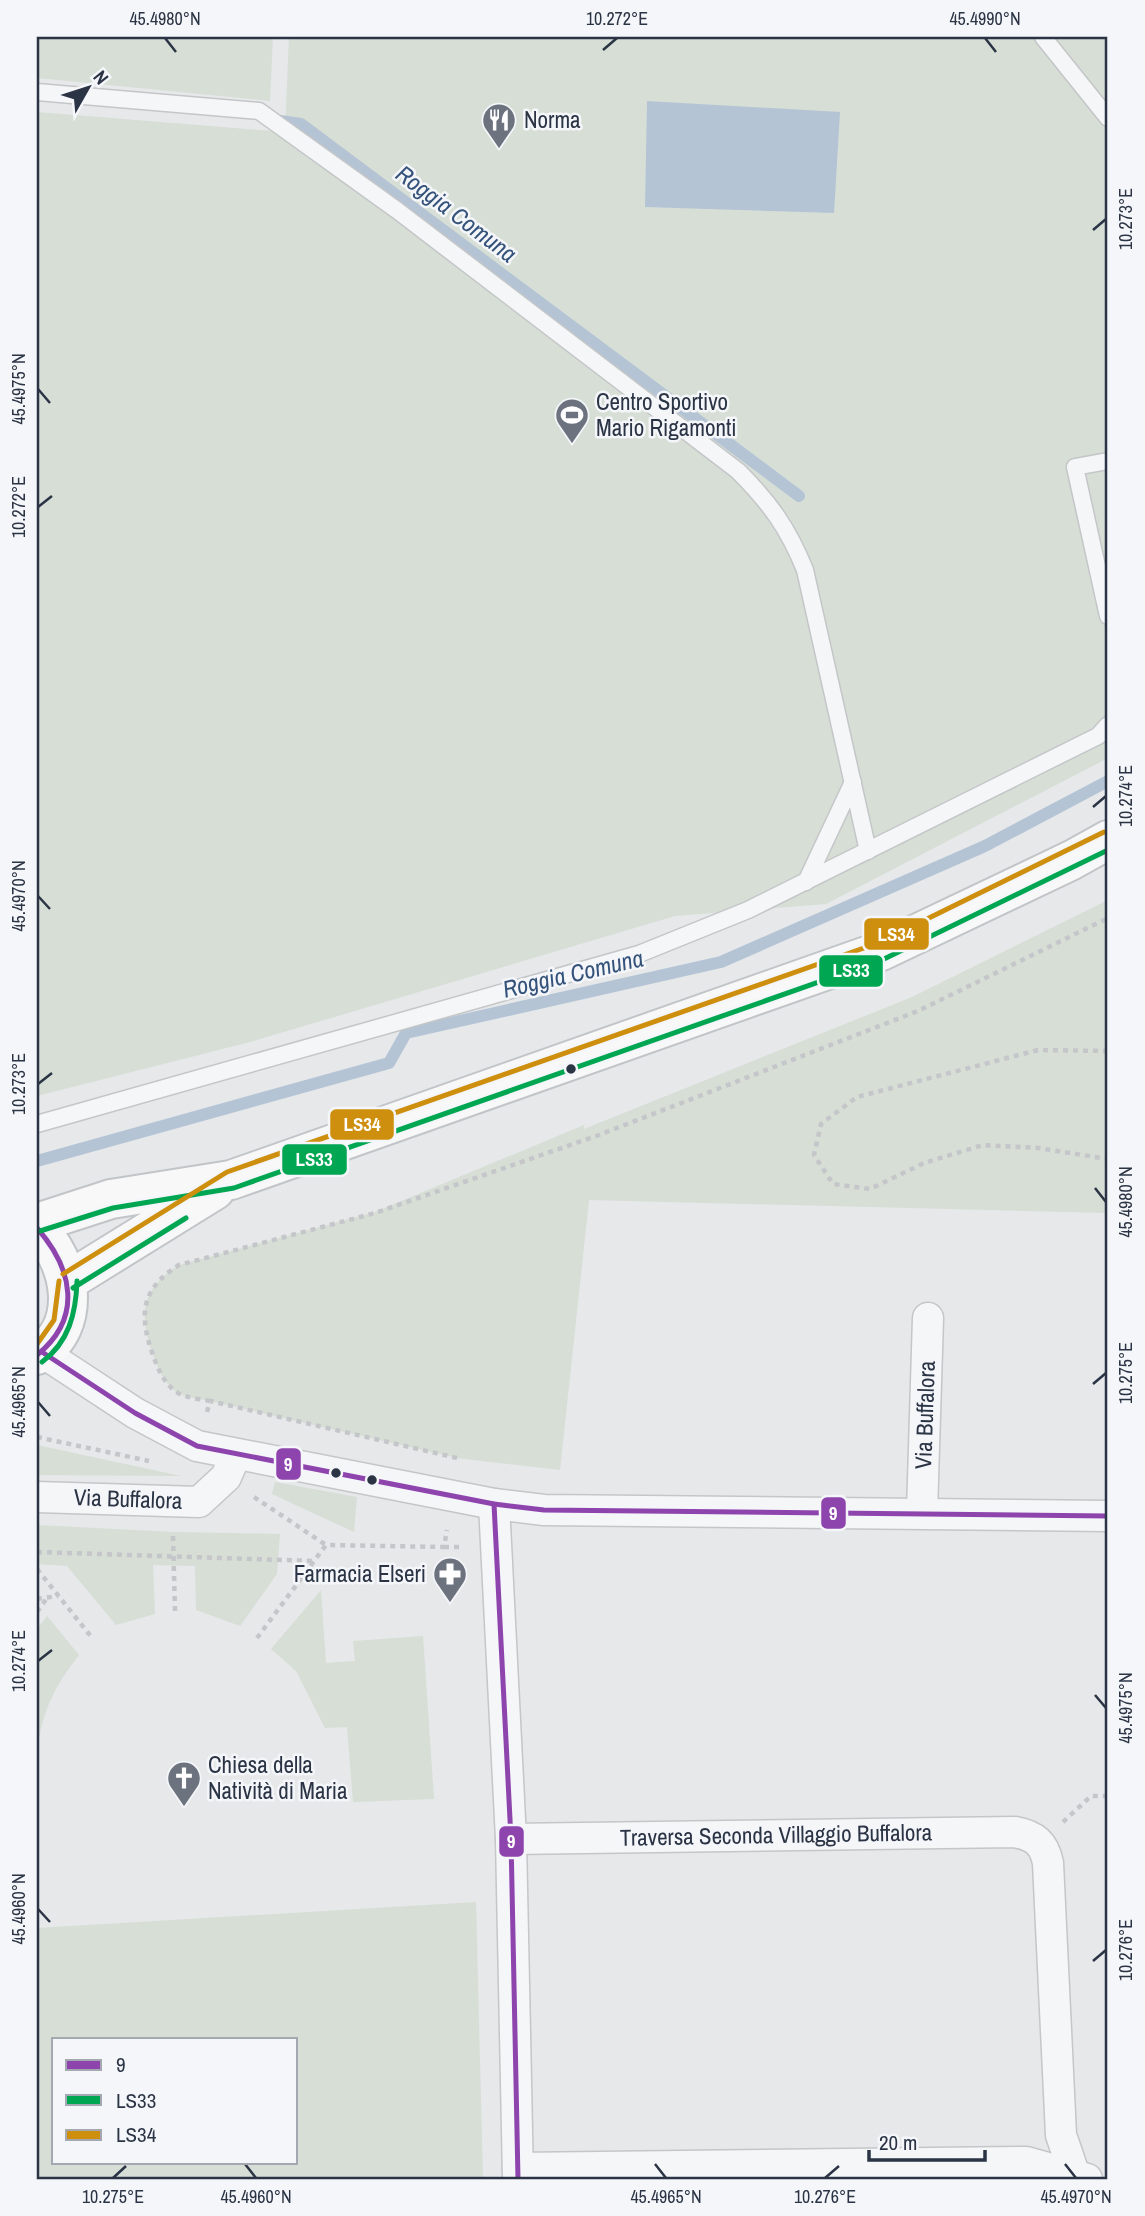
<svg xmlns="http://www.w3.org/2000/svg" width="1145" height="2216" font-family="'Archivo Narrow',sans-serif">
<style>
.green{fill:#d6ded6;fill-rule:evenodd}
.water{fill:#b4c4d5}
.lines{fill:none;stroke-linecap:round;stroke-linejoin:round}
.stream{stroke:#b4c4d5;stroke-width:12}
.service-casing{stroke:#c4c6c8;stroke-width:19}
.minor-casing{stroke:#c4c6c8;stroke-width:33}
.primary-casing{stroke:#c2c5c8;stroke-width:42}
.path{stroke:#c5c6ca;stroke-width:4.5;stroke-dasharray:5 5;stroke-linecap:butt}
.service{stroke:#f5f6f7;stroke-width:16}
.minor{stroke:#f5f6f7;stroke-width:30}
.primary{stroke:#f8f8f8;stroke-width:38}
.bus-1-casing{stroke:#f4f6f9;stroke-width:10}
.bus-2-casing{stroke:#f4f6f9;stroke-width:10}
.bus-3-casing{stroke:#f4f6f9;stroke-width:10}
.bus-1{stroke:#8e44ad;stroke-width:5}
.bus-2{stroke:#00a651;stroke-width:5}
.bus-3{stroke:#ce8f0e;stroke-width:5}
.ticks{fill:none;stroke:#2b3445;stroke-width:2.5}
.bus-dot{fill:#2b3445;stroke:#f4f6f9;stroke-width:2.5}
.labels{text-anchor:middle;stroke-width:5;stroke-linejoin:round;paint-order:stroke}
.poi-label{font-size:23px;fill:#2b3445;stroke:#f4f6f9;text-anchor:start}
.street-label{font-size:23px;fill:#2b3445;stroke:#f4f6f9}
.water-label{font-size:24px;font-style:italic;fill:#34527a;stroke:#f4f6f9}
.line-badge{stroke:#f4f6f9;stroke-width:2.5}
.badge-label{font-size:19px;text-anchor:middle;font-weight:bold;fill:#fff}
.neatline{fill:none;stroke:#2b3445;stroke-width:2.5}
.ticks-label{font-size:18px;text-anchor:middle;fill:#2b3445}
</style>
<rect width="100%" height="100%" fill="#e6e8ea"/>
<g class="green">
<polygon points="37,37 273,37 270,101 37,78"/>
<polygon points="289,37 1108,37 1108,758 826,904 675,916 250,1042 37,1096 37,112 285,132"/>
<path d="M1108,900V1213L589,1200L560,1470L457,1458L210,1401C200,1399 187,1398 178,1393C165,1385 159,1371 154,1358C139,1317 139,1290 179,1265L375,1212L584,1125V1129L912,997Z"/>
<polygon points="37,1445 181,1476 37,1475"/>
<polygon points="275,1482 357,1497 354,1532 272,1494"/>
<polygon points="37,1525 173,1532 280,1534 277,1574 240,1626 196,1610 195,1566 153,1565 155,1614 116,1625 67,1566 37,1564"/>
<polygon points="321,1590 326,1663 355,1661 353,1641 423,1636 434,1799 353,1802 347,1727 325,1728 296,1671 271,1649"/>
<path d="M47,1616L79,1655C54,1687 44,1708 37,1749V1629Z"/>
<path d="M476,1902L483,2179H37V1928ZM296,2039V2162H54V2039Z"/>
</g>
<polygon class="water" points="647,101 840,112 834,213 645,207"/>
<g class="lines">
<g class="stream">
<polyline points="273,120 301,124 799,496"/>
<polyline points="37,1161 389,1063 406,1033 721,962 985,846 1108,781"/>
</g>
<g class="service-casing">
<g id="service">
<polyline points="1043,37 1108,118"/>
<path d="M37,92L259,111L398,211L738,471C770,503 788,528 805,570L868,851"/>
<polyline points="1108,461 1075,467 1108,616"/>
<polyline points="806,882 853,782"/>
<polyline points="37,1124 639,954 748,910 1098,736 1108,725"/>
</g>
</g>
<g class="minor-casing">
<g id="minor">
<polyline points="42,1352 135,1413 197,1446 494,1504 544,1510 1108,1516"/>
<polyline points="37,1497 199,1502 226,1477 236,1454"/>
<polyline points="494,1504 511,1839 518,2179"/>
<polyline points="922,1512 928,1318"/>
<path d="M511,1839L1015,1832C1035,1836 1044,1843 1048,1863L1061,2135L1076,2179"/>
<polyline points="518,2168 1026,2162 1087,2179"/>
</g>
</g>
<g class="primary-casing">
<g id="primary">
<polyline points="37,1223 111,1199 231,1180 881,951 1072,860 1108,840"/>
<path d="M37,1228C71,1260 85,1326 37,1355"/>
<polyline points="68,1281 215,1190"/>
</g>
</g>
<g class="path">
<polyline points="1108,1051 1038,1050 857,1097 821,1124 814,1155 833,1184 870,1189 924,1163 983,1145 1038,1148 1108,1159"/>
<path d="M210,1401C200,1399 187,1398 178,1393C165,1385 159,1371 154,1358C139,1317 139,1290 179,1265L375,1213L599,1135L918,1011L1108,918"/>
<polyline points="207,1412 210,1401 457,1458"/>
<polyline points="37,1437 149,1461"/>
<polyline points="254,1497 326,1545"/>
<polyline points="173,1536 175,1612"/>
<polyline points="444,1547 464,1547"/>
<polyline points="37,1552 314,1561"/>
<polyline points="37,1569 93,1639"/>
<polyline points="37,1599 58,1596"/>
<polyline points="37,1612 47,1598"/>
<polyline points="257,1638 326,1545 444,1547 447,1530"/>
<polyline points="1063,1822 1091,1796 1108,1796"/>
</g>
<use href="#service" class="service"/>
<use href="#minor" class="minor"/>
<use href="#primary" class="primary"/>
<g class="bus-1-casing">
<g id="bus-1">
<path d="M37,1228C73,1269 83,1318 37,1355"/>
<polyline points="42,1352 135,1413 197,1446 494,1504 544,1510 1108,1516"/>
<polyline points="494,1504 511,1839 518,2179"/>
</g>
</g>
<g class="bus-2-casing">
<g id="bus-2">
<polyline points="40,1231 113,1208 234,1188 884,959 1108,850"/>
<polyline points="73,1288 186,1218"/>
<path d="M42,1362C69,1342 76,1313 77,1281"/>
</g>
</g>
<g class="bus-3-casing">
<g id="bus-3">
<polyline points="63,1274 227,1172 878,943 1104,832"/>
<polyline points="37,1344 54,1320 59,1281"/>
</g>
</g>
<use href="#bus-1" class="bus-1"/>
<use href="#bus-2" class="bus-2"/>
<use href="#bus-3" class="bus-3"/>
</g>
<path class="ticks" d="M165,38L176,52M985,38L996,52M603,50L617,38M1093,230L1106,219M38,389L50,403M38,507L52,496M1093,807L1106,796M38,896L50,909M38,1084L52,1073M1095,1188L1106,1202M1093,1384L1106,1373M38,1402L50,1416M38,1661L52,1650M1095,1695L1106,1708M38,1909L50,1922M1093,1961L1106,1950M245,2164L256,2178M655,2164L666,2178M1065,2164L1076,2178M113,2178L126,2166M825,2178L839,2166"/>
<defs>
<g id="restaurant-pin" transform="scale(1.75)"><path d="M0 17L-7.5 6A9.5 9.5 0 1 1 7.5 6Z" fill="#6c737f" stroke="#f4f6f9"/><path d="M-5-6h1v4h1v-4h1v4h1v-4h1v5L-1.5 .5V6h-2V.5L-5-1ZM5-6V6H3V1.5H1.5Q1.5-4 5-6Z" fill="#fff"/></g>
<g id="stadium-pin" transform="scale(1.75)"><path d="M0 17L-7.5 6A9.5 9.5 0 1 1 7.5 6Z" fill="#6c737f" stroke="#f4f6f9"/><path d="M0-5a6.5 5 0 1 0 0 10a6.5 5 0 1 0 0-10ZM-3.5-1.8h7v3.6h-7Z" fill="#fff"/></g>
<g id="pharmacy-pin" transform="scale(1.75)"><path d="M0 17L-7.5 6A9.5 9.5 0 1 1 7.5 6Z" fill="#6c737f" stroke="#f4f6f9"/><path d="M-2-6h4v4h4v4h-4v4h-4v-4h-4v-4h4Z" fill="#fff"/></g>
<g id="church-pin" transform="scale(1.75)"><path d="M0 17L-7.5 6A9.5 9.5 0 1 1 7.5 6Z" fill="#6c737f" stroke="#f4f6f9"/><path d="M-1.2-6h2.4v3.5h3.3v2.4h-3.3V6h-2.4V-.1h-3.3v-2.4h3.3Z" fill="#fff"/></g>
</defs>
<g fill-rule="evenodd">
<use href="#restaurant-pin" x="499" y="120"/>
<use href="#stadium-pin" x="572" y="415"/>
<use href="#pharmacy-pin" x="450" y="1574"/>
<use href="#church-pin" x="184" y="1778"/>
</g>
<g class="bus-dot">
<circle cx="571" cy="1069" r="6"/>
<circle cx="336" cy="1473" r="6"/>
<circle cx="372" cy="1480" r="6"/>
</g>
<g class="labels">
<g class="poi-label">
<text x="524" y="128">Norma</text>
<text x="596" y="410">Centro Sportivo<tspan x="596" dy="26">Mario Rigamonti</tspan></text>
<text x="426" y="1582" text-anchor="end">Farmacia Elseri</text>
<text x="208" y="1773">Chiesa della<tspan x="208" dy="26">Natività di Maria</tspan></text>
</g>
<g class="street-label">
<text transform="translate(925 1415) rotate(-88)" y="8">Via Buffalora</text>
<text transform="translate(128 1499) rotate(2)" y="8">Via Buffalora</text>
<text transform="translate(776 1835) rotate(-1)" y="8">Traversa Seconda Villaggio Buffalora</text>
</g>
<g class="water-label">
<text transform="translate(456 214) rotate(37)" y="8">Roggia Comuna</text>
<text transform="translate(573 974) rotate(-13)" y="8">Roggia Comuna</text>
</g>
</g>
<g class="line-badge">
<rect x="863" y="917" width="67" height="34" rx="7" fill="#ce8f0e"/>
<rect x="818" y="954" width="66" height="34" rx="7" fill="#00a651"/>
<rect x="329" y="1108" width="66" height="33" rx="7" fill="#ce8f0e"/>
<rect x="281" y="1143" width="67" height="33" rx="7" fill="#00a651"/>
<rect x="275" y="1447" width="27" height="34" rx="7" fill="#8e44ad"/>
<rect x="820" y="1496" width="27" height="34" rx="7" fill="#8e44ad"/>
<rect x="498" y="1825" width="27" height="33" rx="7" fill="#8e44ad"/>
</g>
<g class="badge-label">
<text x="896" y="941">LS34</text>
<text x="851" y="977">LS33</text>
<text x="362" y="1131">LS34</text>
<text x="314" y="1166">LS33</text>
<text x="288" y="1471">9</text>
<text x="833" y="1520">9</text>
<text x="511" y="1848">9</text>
</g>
<rect width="1145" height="2216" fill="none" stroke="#f4f6f9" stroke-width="77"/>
<rect x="52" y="2038" width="245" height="126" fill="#f4f6f9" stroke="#a4a8b1" stroke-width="2"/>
<rect x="66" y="2060" width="35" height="10" fill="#8e44ad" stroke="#a4a8b1" stroke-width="2"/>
<text x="116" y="2072" font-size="21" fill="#2b3445">9</text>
<rect x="66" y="2095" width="35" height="10" fill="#00a651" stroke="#a4a8b1" stroke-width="2"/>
<text x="116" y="2108" font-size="21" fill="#2b3445">LS33</text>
<rect x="66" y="2130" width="35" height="10" fill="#ce8f0e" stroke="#a4a8b1" stroke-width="2"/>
<text x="116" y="2142" font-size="21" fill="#2b3445">LS34</text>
<g transform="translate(88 88) rotate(51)" stroke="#f4f6f9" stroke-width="5" paint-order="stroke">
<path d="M0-5L12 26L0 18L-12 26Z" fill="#2b3445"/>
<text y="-10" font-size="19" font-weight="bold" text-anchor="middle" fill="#2b3445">N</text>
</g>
<path d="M869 2150v10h116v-10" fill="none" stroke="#2b3445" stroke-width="3.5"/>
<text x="879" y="2150" font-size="21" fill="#2b3445" stroke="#f4f6f9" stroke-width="5" paint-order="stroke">20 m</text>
<rect x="38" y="38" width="1068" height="2140" class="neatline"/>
<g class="ticks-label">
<text x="165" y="25">45.4980°N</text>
<text x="617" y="25">10.272°E</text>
<text x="985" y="25">45.4990°N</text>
<text transform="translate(1126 219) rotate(-90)" y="6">10.273°E</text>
<text transform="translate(19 389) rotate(-90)" y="6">45.4975°N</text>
<text transform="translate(19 507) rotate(-90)" y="6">10.272°E</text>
<text transform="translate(1126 796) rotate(-90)" y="6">10.274°E</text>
<text transform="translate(19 896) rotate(-90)" y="6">45.4970°N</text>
<text transform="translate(19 1084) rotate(-90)" y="6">10.273°E</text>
<text transform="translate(1126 1202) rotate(-90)" y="6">45.4980°N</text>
<text transform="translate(1126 1373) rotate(-90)" y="6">10.275°E</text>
<text transform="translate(19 1402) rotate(-90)" y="6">45.4965°N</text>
<text transform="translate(19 1661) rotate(-90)" y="6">10.274°E</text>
<text transform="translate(1126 1708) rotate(-90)" y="6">45.4975°N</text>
<text transform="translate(19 1909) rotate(-90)" y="6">45.4960°N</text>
<text transform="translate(1126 1950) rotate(-90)" y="6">10.276°E</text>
<text x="113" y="2203">10.275°E</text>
<text x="256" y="2203">45.4960°N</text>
<text x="666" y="2203">45.4965°N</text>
<text x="825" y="2203">10.276°E</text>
<text x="1076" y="2203">45.4970°N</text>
</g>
</svg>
